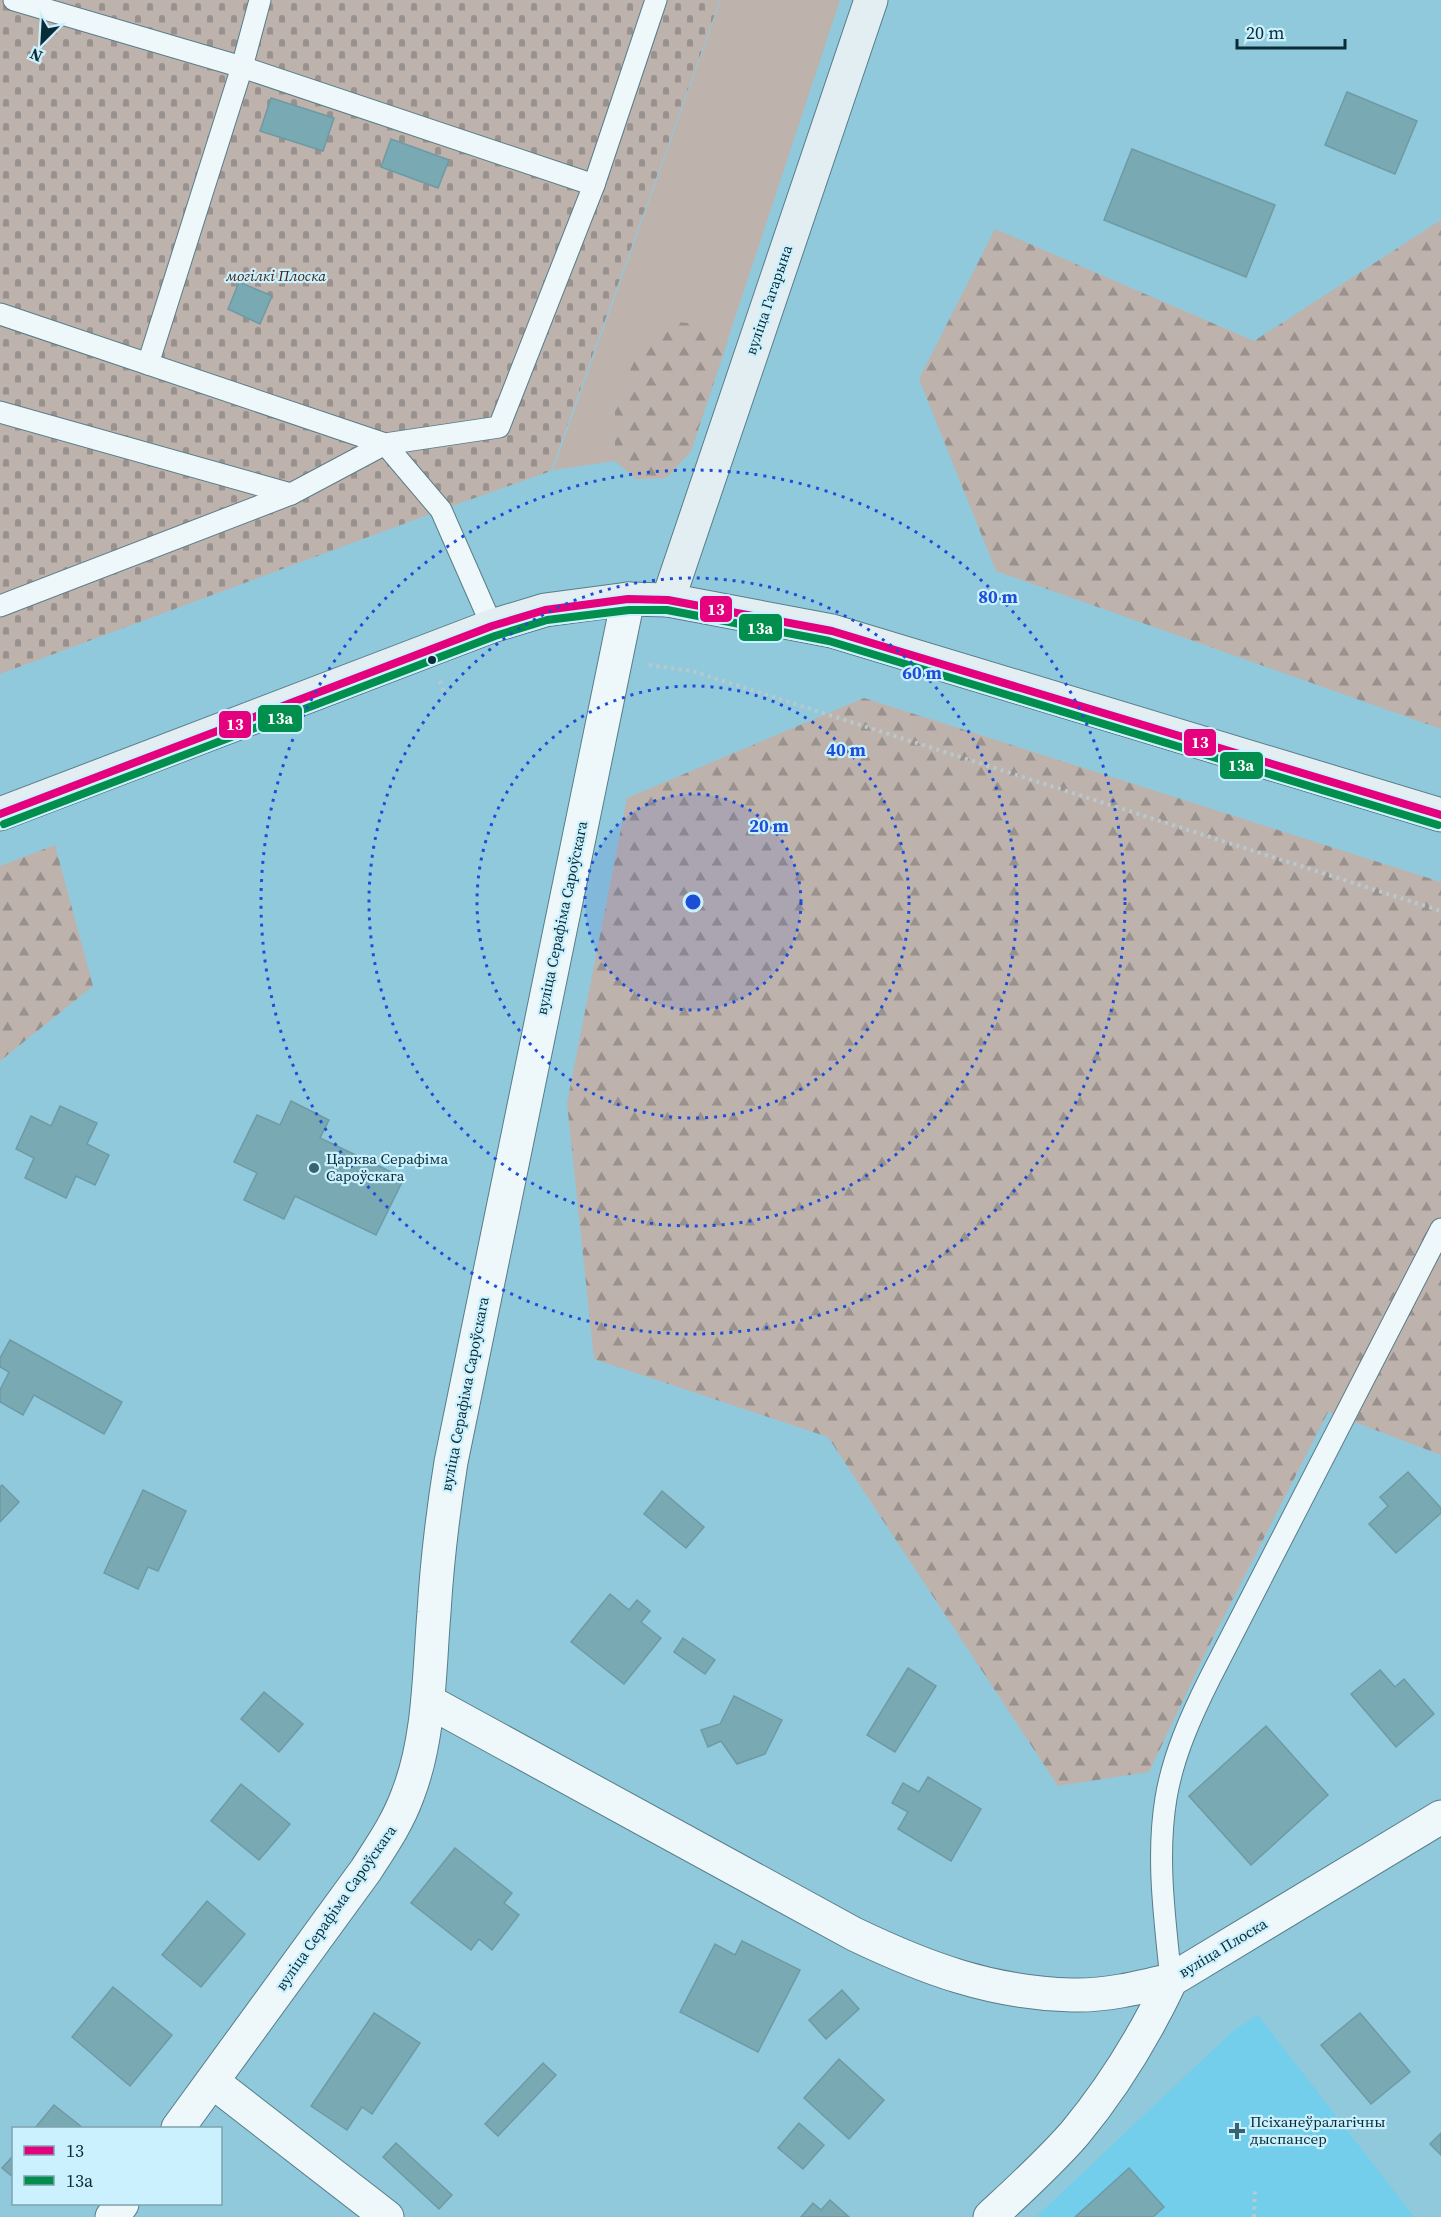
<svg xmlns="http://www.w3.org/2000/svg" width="1441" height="2217" font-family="'Source Serif 4',serif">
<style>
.built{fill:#73ceeb}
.green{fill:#beb2ac}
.forest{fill:url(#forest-firs)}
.cemetery{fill:url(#cemetery-stones)}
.building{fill:#79aab4;stroke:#6e9aa4;stroke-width:1.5}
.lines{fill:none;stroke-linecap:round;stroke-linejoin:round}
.lane-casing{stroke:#587d89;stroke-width:23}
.street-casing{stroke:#587d89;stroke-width:35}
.secondary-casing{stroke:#587d89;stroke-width:35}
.path{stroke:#b8c9ce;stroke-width:4;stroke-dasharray:3 4.5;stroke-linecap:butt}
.lane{stroke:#eef7fa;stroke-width:21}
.street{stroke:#eef7fa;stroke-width:33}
.secondary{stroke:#e2eef2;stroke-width:33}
.bus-1-casing{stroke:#ccf1fe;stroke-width:12}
.bus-2-casing{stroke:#ccf1fe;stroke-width:12}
.bus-1{stroke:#e5007d;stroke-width:8}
.bus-2{stroke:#028e4c;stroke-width:8}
.ring{fill:none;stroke:#1d4ed8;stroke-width:3;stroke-dasharray:3 6}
.bus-dot{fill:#092c36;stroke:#ccf1fe;stroke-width:2}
.poi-dot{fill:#386370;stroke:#ccf1fe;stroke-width:2}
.labels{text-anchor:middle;stroke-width:4.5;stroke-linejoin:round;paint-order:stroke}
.park-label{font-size:15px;font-style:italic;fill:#472010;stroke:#ccf1fe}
.street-label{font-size:15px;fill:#092c36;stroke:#ccf1fe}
.poi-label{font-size:15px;fill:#092c36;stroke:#ccf1fe;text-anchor:start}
.centre{fill:#1d4ed8;stroke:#ccf1fe;stroke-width:3}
.ring-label{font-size:18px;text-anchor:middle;font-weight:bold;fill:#1d4ed8;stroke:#ccf1fe;stroke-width:4.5;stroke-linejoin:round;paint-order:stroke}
.line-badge{stroke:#ccf1fe;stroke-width:2}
.badge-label{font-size:16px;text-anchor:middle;font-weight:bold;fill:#fff}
</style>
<defs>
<pattern id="forest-firs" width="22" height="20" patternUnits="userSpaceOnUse" patternTransform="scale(1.5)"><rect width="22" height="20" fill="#beb2ac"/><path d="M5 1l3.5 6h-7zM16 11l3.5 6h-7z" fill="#99918d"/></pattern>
<pattern id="cemetery-stones" width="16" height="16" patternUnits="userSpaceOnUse" patternTransform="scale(1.5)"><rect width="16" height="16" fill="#beb2ac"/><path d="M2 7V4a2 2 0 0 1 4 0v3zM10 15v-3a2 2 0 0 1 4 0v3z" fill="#99918d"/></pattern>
</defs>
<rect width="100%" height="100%" fill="#90c9dc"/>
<polygon class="built" points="1258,2015 1414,2217 1036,2217 1234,2030"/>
<polygon class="green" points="721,0 840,0 691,451 666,478 637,479 615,461 553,470"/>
<g class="forest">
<polygon points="1441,220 1441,729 996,571 919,379 995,229 1254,341"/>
<polygon points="678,322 705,325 728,340 691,451 666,478 637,479 615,461 615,407 636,356"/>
<polygon points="864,698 1441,882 1441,1455 1328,1412 1208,1648 1149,1772 1058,1786 828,1437 594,1359 567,1103 627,798"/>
<polygon points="55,845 93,986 0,1061 0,866"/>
</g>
<polygon class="cemetery" points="0,0 720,0 551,471 441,510 0,674"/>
<g class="building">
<polygon points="1347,92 1417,121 1395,174 1325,145"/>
<polygon points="271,98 334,118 323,151 260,131"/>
<polygon points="391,139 449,160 438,188 381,167"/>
<polygon points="1132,149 1275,205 1246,277 1104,220"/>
<polygon points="239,282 272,296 260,324 228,309"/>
<polygon points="291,1101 329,1120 320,1138 404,1178 376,1235 295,1196 284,1219 244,1200 257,1173 234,1162 257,1115 280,1125"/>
<polygon points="60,1106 97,1123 87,1144 109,1155 95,1185 76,1176 66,1198 25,1178 34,1158 16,1149 31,1116 51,1126"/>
<polygon points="10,1340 122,1402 104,1434 34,1395 23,1415 0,1402 0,1390 9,1372 0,1367 0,1358"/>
<polygon points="1408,1472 1441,1508 1441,1513 1396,1553 1369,1524 1388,1506 1380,1497"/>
<polygon points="2,1485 19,1502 0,1522 0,1487"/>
<polygon points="143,1490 186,1511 158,1571 148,1567 138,1589 104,1573"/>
<polygon points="662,1491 704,1527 686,1548 644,1514"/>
<polygon points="610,1594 629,1610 637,1600 650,1611 641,1622 661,1638 624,1684 571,1642"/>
<polygon points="683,1638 715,1660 705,1674 674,1652"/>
<polygon points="908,1668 936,1686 895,1752 867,1735"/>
<polygon points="1380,1670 1395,1687 1404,1679 1434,1714 1396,1747 1351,1694"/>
<polygon points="264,1692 303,1724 279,1752 241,1719"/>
<polygon points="734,1696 782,1720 765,1754 737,1764 721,1741 708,1747 701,1730 720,1724"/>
<polygon points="1266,1726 1328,1795 1251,1865 1189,1796"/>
<polygon points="928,1777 981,1809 951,1861 898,1829 908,1812 892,1803 903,1783 919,1792"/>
<polygon points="241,1784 290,1824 259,1860 211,1821"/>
<polygon points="455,1848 512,1893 504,1903 519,1915 492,1950 479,1939 471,1950 411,1903"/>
<polygon points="207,1901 245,1934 201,1987 162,1955"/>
<polygon points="742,1941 800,1970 758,2052 680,2012 715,1944 735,1955"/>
<polygon points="113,1987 172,2035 130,2086 72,2037"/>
<polygon points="842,1990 859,2009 826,2039 809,2020"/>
<polygon points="374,2013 420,2043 372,2114 362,2107 347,2130 311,2106"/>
<polygon points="1360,2013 1410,2072 1371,2104 1321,2045"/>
<polygon points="839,2059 884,2100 849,2139 804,2098"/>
<polygon points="543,2063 556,2075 498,2136 485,2124"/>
<polygon points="54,2105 83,2128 35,2128"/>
<polygon points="799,2123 824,2145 803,2169 778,2148"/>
<polygon points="1441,2133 1441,2155 1430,2144"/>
<polygon points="396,2143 452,2195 439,2209 383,2157"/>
<polygon points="14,2155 14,2178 2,2168"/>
<polygon points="1129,2168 1164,2207 1153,2217 1075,2217"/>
<polygon points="830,2200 849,2217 801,2217 813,2203 821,2210"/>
</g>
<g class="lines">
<g class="lane-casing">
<g id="lane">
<polyline points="594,185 656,0"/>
<polyline points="0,314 385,444 441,510 492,626"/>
<polyline points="148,364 242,67 260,0"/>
<polyline points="0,412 291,494 385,444 499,427 594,185 242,67 14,0"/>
<polyline points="0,606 291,494"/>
<path d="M1171,1980C1165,1920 1156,1858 1166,1798C1173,1756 1191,1716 1210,1678L1441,1229"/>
</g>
</g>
<g class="street-casing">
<g id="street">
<path d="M428,1701L854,1934C925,1968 991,1993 1072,1995C1105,1996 1138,1988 1171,1980"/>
<polyline points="213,2082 387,2217"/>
<path d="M178,2128L366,1870C382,1845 398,1822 408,1794C430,1737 429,1672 434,1612C437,1562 443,1512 451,1462L628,599"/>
<polyline points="112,2217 122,2204"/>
<path d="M990,2217C1019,2190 1049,2163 1075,2133C1114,2086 1145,2035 1171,1980L1441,1817"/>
</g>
</g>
<g class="secondary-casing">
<g id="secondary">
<polyline points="668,600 871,0"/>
<polyline points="0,814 492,626 545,610 628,599 668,600 832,631 1441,815"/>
</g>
</g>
<g class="path">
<polyline points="649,665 692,671 1441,911"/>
<polyline points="440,681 444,692"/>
<polyline points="1254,2217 1255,2189"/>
</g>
<use href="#lane" class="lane"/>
<use href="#street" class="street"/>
<use href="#secondary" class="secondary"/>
<g class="bus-1-casing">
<polyline id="bus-1" points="0,814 492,626 545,610 628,599 668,600 832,631 1441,815"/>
</g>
<g class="bus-2-casing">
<polyline id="bus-2" points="4,824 495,636 547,620 629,610 667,610 829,641 1438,825"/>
</g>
<use href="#bus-1" class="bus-1"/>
<use href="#bus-2" class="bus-2"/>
</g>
<circle cx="693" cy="902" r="108" fill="#1d4ed8" fill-opacity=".12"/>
<g class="ring">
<circle cx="693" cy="902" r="108"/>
<circle cx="693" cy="902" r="216"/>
<circle cx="693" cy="902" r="324"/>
<circle cx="693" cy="902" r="432"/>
</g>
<circle class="bus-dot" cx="432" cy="660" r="5"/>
<g class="poi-dot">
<circle cx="314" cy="1168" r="6"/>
<path d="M1234 2122h6v6h6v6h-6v6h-6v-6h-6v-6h6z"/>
</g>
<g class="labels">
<g class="park-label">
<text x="276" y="281">могілкі Плоска</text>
</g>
<g class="street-label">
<text transform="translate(769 300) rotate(-71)" y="5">вуліца Гагарына</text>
<text transform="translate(562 918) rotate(-78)" y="5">вуліца Серафіма Сароўскага</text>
<text transform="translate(465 1394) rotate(-79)" y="5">вуліца Серафіма Сароўскага</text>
<text transform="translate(336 1908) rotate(-55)" y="5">вуліца Серафіма Сароўскага</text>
<text transform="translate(1223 1948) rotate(-31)" y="5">вуліца Плоска</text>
</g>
<g class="poi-label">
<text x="326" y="1164">Царква Серафіма<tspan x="326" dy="17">Сароўскага</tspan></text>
<text x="1250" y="2127">Псіханеўралагічны<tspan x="1250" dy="17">дыспансер</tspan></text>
</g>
</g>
<circle cx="693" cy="902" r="9" class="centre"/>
<g class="ring-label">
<text x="998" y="603">80 m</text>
<text x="922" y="679">60 m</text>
<text x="846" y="756">40 m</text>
<text x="769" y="832">20 m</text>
</g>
<g class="line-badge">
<rect x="699" y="595" width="34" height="28" rx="6" fill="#e5007d"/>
<rect x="738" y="613" width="45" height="29" rx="6" fill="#028e4c"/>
<rect x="257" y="704" width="46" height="29" rx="6" fill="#028e4c"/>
<rect x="218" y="710" width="34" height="29" rx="6" fill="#e5007d"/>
<rect x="1183" y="728" width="34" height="29" rx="6" fill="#e5007d"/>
<rect x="1219" y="751" width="45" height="29" rx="6" fill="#028e4c"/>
</g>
<g class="badge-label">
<text x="716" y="615">13</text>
<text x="760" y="634">13а</text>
<text x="280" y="724">13а</text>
<text x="235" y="730">13</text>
<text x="1200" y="748">13</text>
<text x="1241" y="771">13а</text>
</g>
<rect x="12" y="2127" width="210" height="78" fill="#ccf1fe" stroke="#7ea2ae" stroke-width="1.5"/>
<rect x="24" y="2146" width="30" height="9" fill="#e5007d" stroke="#7ea2ae" stroke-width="1.5"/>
<text x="66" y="2157" font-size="18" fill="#092c36">13</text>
<rect x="24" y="2176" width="30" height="9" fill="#028e4c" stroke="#7ea2ae" stroke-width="1.5"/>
<text x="66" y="2187" font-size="18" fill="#092c36">13а</text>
<g transform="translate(42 42) rotate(204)" stroke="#ccf1fe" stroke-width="4.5" paint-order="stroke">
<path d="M0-4.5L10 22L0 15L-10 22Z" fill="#092c36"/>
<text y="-9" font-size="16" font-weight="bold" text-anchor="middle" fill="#092c36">N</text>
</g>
<path d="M1237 39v9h108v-9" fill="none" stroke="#092c36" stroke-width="3"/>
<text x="1246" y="39" font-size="18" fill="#092c36" stroke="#ccf1fe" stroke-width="4.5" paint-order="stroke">20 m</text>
</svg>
